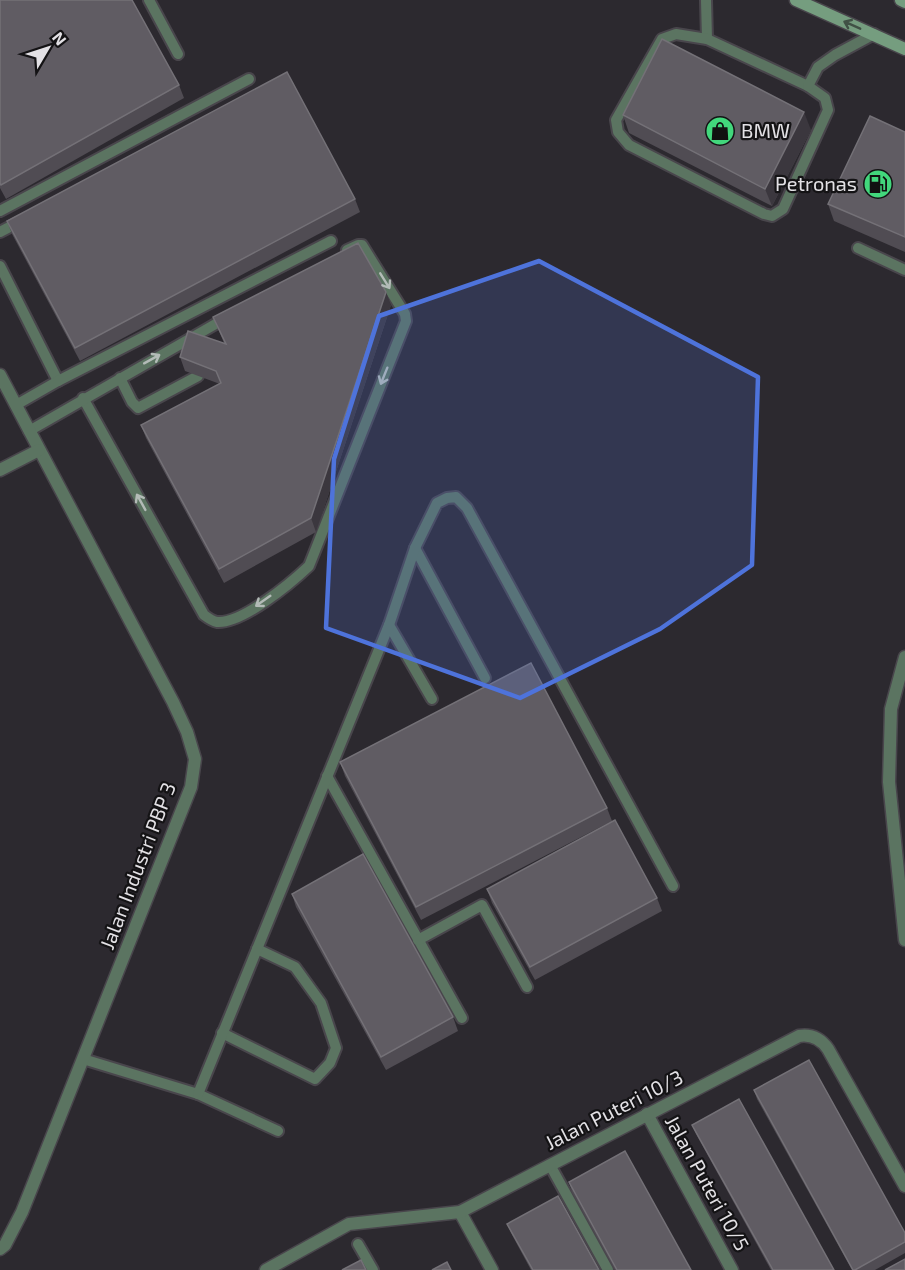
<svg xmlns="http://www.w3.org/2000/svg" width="905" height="1270" font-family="'Exo 2',sans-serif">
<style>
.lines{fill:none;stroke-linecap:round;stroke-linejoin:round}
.service-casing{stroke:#49464c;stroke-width:14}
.minor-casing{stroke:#49464c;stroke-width:15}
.secondary-casing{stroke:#49464c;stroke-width:15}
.service{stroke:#5b7461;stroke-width:10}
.minor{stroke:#5b7461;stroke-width:12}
.secondary{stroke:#759d7f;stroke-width:12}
.wall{fill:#504c53}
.shaded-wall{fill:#3b373e}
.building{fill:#605c63;stroke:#747177;stroke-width:1.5}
.oneway{stroke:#405145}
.oneway2{stroke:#b3bbb7}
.marked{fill:#4e73db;fill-opacity:0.2;stroke:#4e73db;stroke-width:4.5;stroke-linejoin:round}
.labels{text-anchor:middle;stroke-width:4.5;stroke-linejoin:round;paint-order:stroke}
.poi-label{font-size:20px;fill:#e3e1e5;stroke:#141315;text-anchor:start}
.street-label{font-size:20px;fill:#e3e1e5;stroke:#141315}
</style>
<rect width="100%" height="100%" fill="#2c292f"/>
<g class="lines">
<g class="service-casing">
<g id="service">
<polyline points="149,0 178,54"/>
<polyline points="706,0 707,39"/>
<polygon points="676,34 707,39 808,86 825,98 828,110 783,209 772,216 764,214 629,145 618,132 616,120 662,39"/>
<polyline points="808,86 818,67 835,55 874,34"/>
<polyline points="0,211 249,79"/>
<polyline points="0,232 21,221"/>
<polyline points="858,248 905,270"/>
<polyline points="0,266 58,381"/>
<polyline points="120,378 132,402 138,408 198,376"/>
<path d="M83,398L204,615C208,618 212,621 217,622C242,624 291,583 309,566L406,321L405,314L362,245H358L347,250"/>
<polyline points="16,405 58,381 331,241"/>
<polyline points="29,431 226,318"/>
<polyline points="415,548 485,678"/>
<polyline points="389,625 432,699"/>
<polyline points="327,776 462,1018"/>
<polyline points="418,940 482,905 527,987"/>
<polyline points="222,1033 315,1079 330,1063 336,1048 321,1003 295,967 257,949"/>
<polyline points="83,1059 198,1094 278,1131"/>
<polyline points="198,1094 389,625 415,548 437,503 447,498 456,497 467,508 673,886"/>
<polyline points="550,1165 608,1270"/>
<polyline points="358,1244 373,1270"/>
</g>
</g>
<g class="minor-casing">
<g id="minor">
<polyline points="0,375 173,702 187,732 195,759 191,787 22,1212 5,1245 0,1249"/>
<polyline points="0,470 39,450"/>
<polyline points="905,657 891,709 889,782 905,940"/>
<polyline points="647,1114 732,1270"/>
<polyline points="460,1212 492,1270"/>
<path d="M266,1270L349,1224L460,1212L799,1036C812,1034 821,1039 828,1049L905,1186"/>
</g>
</g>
<g class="secondary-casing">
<g id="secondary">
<polyline points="796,0 905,49"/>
<polyline points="901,0 905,2"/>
</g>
</g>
<use href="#service" class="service"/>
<use href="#minor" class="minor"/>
<use href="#secondary" class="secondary"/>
</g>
<g class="wall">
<polygon points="0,0 179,85 184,98 6,199 0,188"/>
<polygon points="623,115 811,130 772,206 629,133"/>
<polygon points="905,132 905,252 834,221 828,204"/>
<polygon points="355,199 360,212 80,361 12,234 7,221"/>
<polygon points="391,305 316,532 224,583 146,438 141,425 220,384 185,371 180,357 224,343 213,317"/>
<polygon points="340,762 607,808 612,821 421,920 345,776"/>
<polygon points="487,889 657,898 662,911 535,980 492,903"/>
<polygon points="292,894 453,1017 458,1031 386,1070 296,907"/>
<polygon points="754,1090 905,1233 905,1253 875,1270 852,1270 757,1099"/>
<polygon points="692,1125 834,1270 771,1270 696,1134"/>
<polygon points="569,1182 691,1270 615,1270 572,1192"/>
<polygon points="507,1224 599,1270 531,1270 511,1233"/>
</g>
<g class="shaded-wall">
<polygon points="804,112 811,130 772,206 765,189"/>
<polygon points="386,292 391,305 316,532 311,518"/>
</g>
<g class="building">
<polygon points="0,0 132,0 179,85 1,185 0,183"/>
<polygon points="662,39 804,112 765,189 623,115"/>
<polygon points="287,72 355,199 75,348 7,221"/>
<polygon points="870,116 905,132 905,237 828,204"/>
<polygon points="358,243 386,292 311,518 219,569 141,425 221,383 216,371 180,357 188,331 226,344 213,317"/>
<polygon points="531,663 607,808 416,907 340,762"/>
<polygon points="615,820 657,898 530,967 487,889"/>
<polygon points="363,854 453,1017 381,1057 292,894"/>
<polygon points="809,1060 905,1233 905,1242 855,1270 853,1270 754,1090"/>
<polygon points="739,1099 834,1270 773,1270 692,1125"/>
<polygon points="625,1151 691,1270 617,1270 569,1182"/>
<polygon points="558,1196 599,1270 533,1270 507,1224"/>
<polygon points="905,1259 905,1270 885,1270"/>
<polygon points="361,1260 366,1270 342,1270"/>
<polygon points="447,1262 451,1270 432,1270"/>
</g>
<defs><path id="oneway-shaft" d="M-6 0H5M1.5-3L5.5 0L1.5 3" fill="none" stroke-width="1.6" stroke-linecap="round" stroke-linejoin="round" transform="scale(1.5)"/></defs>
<use class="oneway" href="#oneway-shaft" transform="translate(852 25) rotate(-156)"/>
<g class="oneway2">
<use href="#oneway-shaft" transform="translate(385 281) rotate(58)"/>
<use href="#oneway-shaft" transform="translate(152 359) rotate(-29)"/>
<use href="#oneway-shaft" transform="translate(384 376) rotate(112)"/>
<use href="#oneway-shaft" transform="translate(141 502) rotate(-119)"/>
<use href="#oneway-shaft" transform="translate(263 601) rotate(145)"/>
</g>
<path class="marked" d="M539,261L758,377L752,565L660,629L520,698L326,628L334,459L379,316Z"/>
<defs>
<g id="shop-disc" transform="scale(1.5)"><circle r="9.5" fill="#42d77c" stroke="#141315"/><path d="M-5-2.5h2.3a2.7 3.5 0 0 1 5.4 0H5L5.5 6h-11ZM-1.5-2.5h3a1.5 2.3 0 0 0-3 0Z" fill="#111"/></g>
<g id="fuel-disc" transform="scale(1.5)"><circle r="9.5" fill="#42d77c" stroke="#141315"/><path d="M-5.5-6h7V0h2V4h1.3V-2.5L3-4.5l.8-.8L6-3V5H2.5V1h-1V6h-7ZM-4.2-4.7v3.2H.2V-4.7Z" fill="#111"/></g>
</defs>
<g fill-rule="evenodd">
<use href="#shop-disc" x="720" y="131"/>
<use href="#fuel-disc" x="878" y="184"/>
</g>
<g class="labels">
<g class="poi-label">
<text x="741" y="138">BMW</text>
<text x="857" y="191" text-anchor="end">Petronas</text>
</g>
<g class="street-label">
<text transform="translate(138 866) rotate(-69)" y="7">Jalan Industri PBP 3</text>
<text transform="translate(614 1110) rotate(-27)" y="7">Jalan Puteri 10/3</text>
<text transform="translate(707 1183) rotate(61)" y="7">Jalan Puteri 10/5</text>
</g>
</g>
<g transform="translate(48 48) rotate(51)" stroke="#141315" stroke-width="4.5" paint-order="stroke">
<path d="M0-4.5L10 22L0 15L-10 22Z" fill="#e3e1e5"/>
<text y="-9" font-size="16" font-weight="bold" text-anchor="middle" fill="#e3e1e5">N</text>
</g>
</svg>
